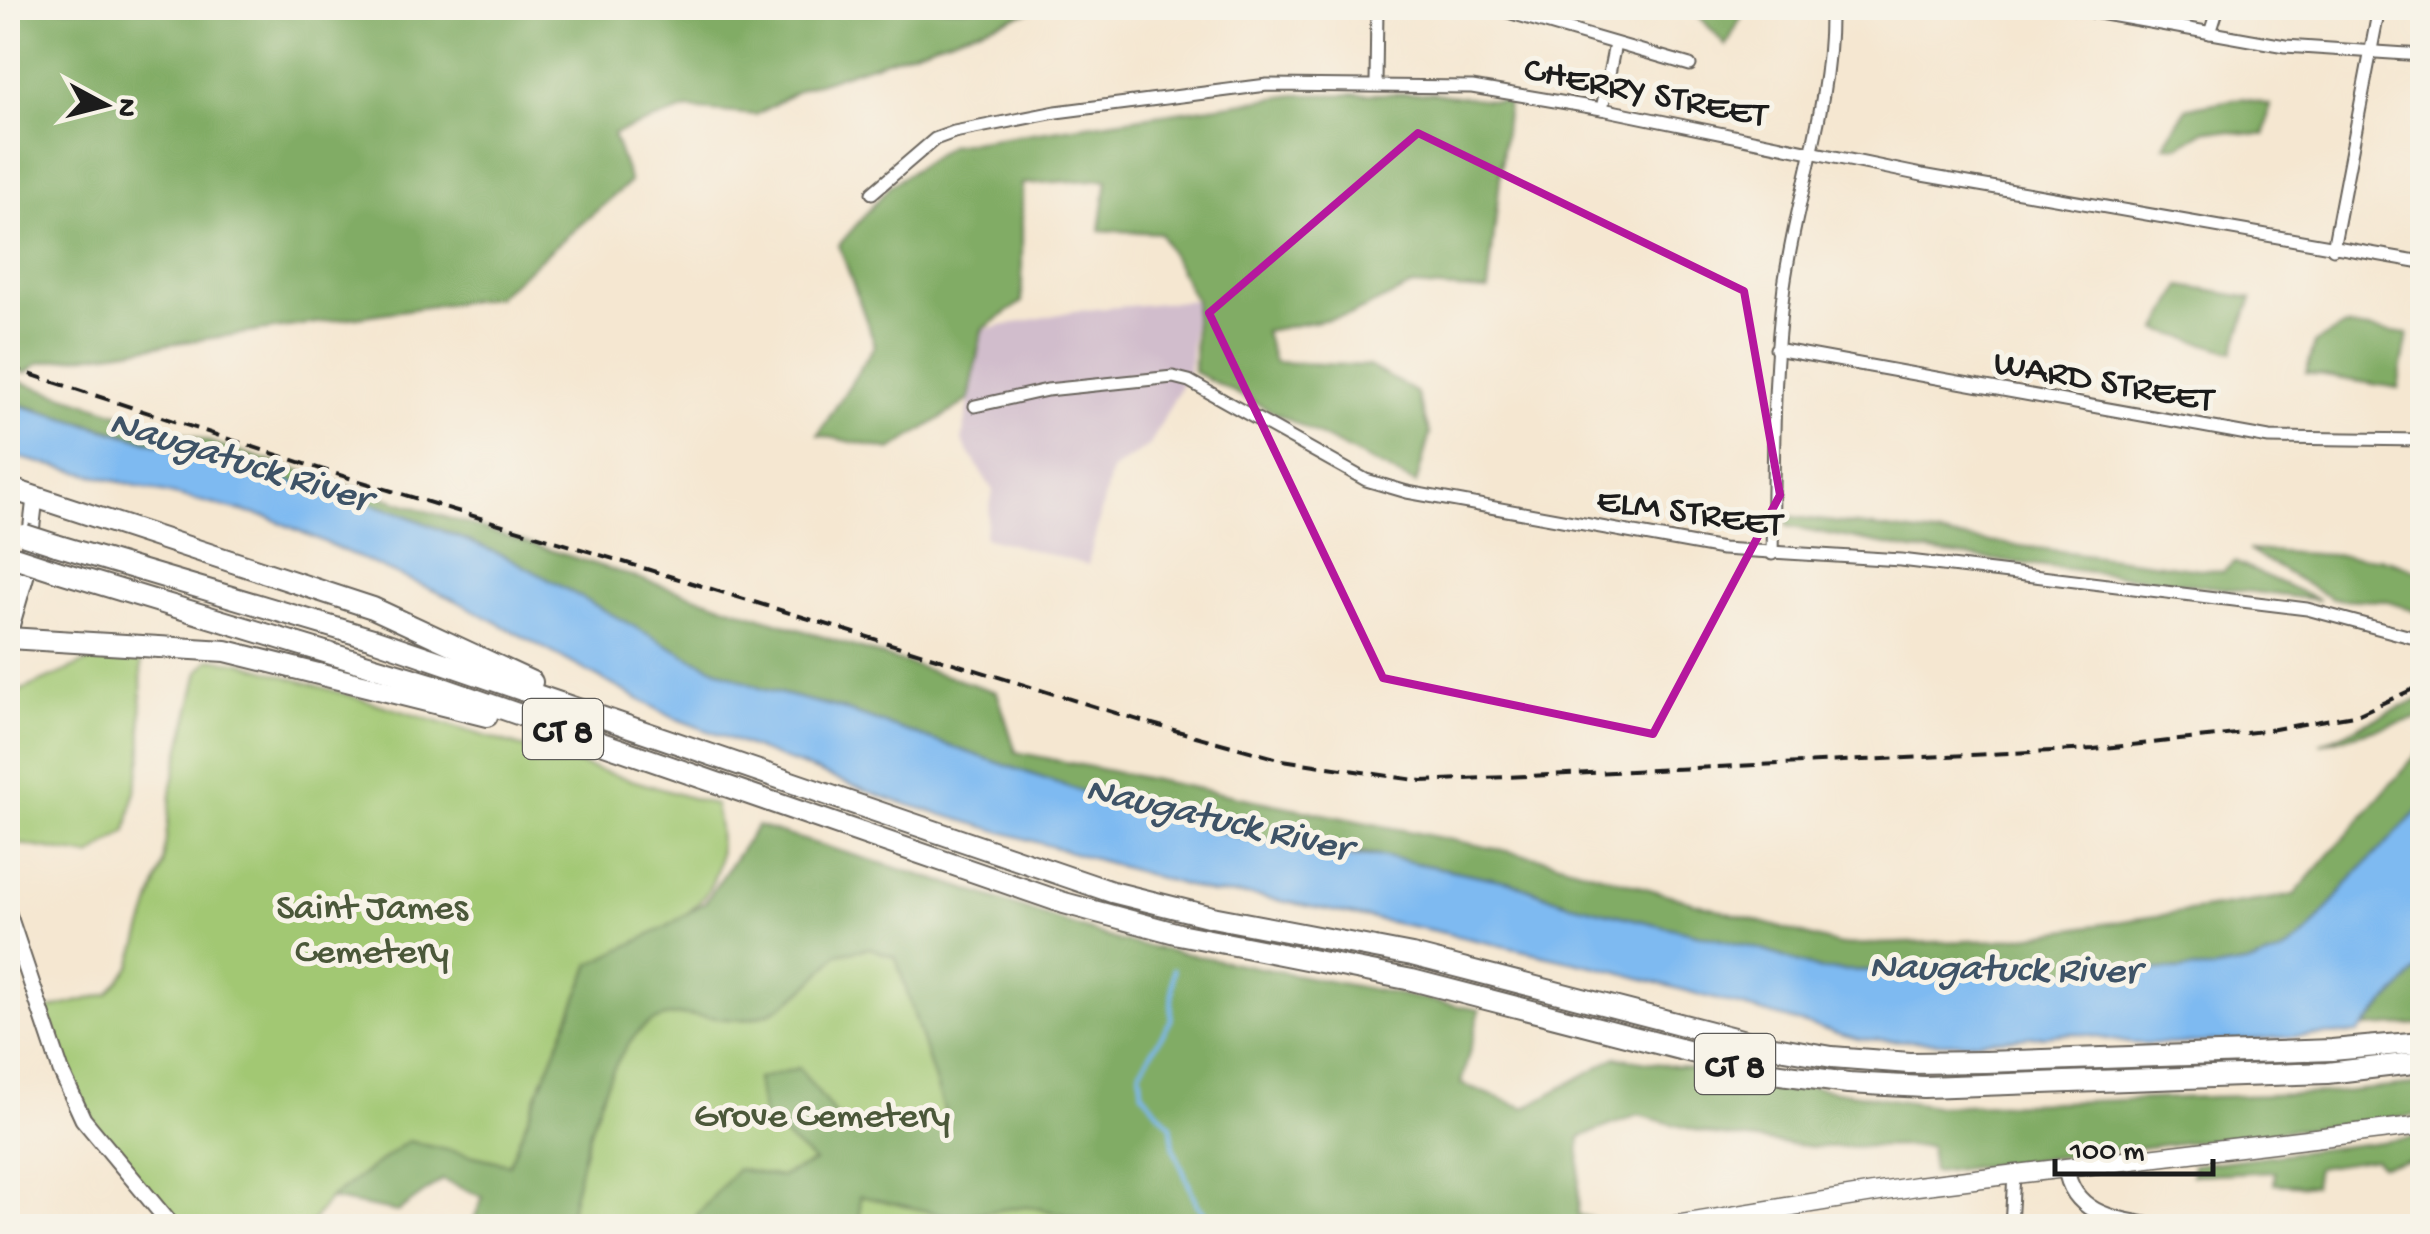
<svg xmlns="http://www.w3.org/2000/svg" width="2430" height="1234" font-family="'Gochi Hand',sans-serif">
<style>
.industrial{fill:#d1bdcc}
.green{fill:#a2c873;stroke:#5f7248;stroke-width:2.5}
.forest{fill:#81ac65;stroke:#4e6440;stroke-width:2.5}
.water{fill:#7ebaf1;stroke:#4d6b86;stroke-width:2.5}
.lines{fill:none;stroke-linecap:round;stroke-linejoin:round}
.stream{stroke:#7ebaf1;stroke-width:4}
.street-casing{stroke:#68635b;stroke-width:15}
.secondary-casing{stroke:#68635b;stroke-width:19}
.primary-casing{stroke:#68635b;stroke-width:21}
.highway-casing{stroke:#68635b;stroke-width:24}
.street{stroke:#fff;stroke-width:11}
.secondary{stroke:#fff;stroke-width:15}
.primary{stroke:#fff;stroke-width:18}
.highway{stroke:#fff;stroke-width:20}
.rail{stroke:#1c1c1c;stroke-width:4;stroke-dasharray:15 8;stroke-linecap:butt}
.highway-bridge-casing{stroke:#68635b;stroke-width:24;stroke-linecap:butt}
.highway-bridge{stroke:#fff;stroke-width:20}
.marked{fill:none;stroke:#b5179e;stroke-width:8;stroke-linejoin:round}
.labels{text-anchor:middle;stroke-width:10;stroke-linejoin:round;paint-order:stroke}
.shield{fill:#f7f3e8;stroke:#5e5c59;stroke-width:2.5}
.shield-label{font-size:35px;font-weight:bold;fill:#1c1c1c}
.street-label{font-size:38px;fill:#1c1c1c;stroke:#f7f3e8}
.park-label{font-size:38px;fill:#4b583a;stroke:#f7f3e8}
.water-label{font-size:40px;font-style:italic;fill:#3e5367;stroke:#f7f3e8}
</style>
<rect width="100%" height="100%" fill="#f7f3e8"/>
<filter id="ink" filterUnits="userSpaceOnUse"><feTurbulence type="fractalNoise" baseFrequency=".01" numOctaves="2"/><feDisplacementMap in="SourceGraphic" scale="20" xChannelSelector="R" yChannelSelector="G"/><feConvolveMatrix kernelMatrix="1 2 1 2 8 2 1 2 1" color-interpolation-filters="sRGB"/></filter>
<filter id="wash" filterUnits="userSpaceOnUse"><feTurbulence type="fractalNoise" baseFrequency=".0048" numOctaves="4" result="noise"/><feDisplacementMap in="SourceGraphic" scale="40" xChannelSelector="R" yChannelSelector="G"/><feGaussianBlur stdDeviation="2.25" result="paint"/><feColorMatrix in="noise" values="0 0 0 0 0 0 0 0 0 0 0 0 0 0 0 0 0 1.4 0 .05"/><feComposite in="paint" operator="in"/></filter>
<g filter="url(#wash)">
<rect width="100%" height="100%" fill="#f5e7d1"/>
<polygon class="industrial" points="1195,300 1189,370 1150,445 1111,471 1088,565 984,537 993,491 962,441 982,330 1074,311"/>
<g class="green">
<polygon points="105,654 141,657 142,757 127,831 90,856 8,842 8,696"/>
<path d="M210,659L241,663L715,805C739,912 670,924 591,964L509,1164L408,1141L329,1199L309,1226H179L105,1141L71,1081L45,1010L108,994L131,966L163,865L172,786L199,671Z"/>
<path d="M870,947L896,957L949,1122L1026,1206L1118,1226H567C577,1176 603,1053 648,1024C679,1003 720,1025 753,1018C785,1012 818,978 837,954Z"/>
</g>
<g class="forest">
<polygon points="8,8 1041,8 803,88 756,115 688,109 613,134 630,182 496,297 39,363 26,373 8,366"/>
<polygon points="1692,8 1741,8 1745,10 1726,46"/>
<polygon points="1430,93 1508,102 1488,291 1412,286 1351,315 1265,331 1274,362 1369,366 1416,392 1430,434 1416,484 1194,372 1195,300 1160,233 1100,230 1107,179 1022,184 1022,302 982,330 969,400 891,450 818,435 875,345 839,245 890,186 950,145 1294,95"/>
<polygon points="2242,98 2270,105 2265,135 2206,130 2179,146 2164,145 2187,108"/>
<polygon points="2181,286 2252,298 2233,352 2158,330"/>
<polygon points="2346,326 2408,334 2398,388 2306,373 2315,343"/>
<polygon points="8,378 997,692 1016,752 1546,859 1840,945 1999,940 2294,895 2422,748 2422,807 2354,876 2307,934 2282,953 2252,963 2215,969 2022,973 1821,970 1759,949 1573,905 1510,882 1380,856 1259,841 1141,812 839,708 762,689 691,658 509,558 395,511 8,401"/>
<polygon points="1787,516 2223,572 2234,562 2319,600 1913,550 1787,526"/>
<polygon points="2248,550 2381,558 2422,572 2422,613 2385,601 2332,599"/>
<polygon points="2422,698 2422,717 2320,744"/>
<path d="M757,826L960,887L1120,941L1480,1010L1461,1084L1525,1108L1616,1057L1935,1106L2330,1093L2422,1084V1115L1933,1172L1930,1146L1813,1147L1714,1135L1638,1115L1580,1137L1578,1215L1618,1225L1614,1226H1118L1026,1206L954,1217L860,1196V1226H698L696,1216L737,1169L780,1177L814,1162L763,1117L757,1079L799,1068L845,1127L948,1122L896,958L870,948L837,954C818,978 785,1012 753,1018C720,1025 680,1004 648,1024C603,1052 577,1177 567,1226H471L483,1197L442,1180L398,1212L329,1199L408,1141L509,1164L591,964L666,927L705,902Z"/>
<polygon points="2422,965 2422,1024 2365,1027"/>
<polygon points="2422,1137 2422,1160 2382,1166 2375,1159 2317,1168 2314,1186 2274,1184 2275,1171 2192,1175 2193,1165"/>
</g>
<polygon class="water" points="8,402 395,511 509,558 691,658 762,689 839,708 1141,812 1259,841 1353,857 1380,856 1510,882 1563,902 1759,949 1821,970 2022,973 2215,969 2252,963 2282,953 2307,934 2354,876 2422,807 2422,965 2358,1033 2172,1044 2129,1043 2075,1033 1960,1043 1858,1039 1615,971 1426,929 1255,896 1211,893 889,799 674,718 455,600 270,518 8,455"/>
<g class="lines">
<polyline class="stream" points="1173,969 1171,1020 1140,1071 1142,1092 1171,1126 1174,1149 1197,1204 1215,1226"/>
</g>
</g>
<g filter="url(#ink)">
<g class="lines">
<g class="street-casing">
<g id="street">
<polyline points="1494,8 1690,65"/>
<polyline points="2071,8 2285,46 2422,55"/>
<polyline points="2210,33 2218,8"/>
<polyline points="1376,83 1377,8"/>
<polyline points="1602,109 1615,44"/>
<polyline points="872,193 935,139 954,132 1056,112 1267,85 1472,87 1602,109 1922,175 2422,262"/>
<polyline points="2333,249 2379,8"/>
<polyline points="1776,349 2269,438 2422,440"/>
<polyline points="975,406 1047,390 1173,377 1189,381 1366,480 1407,492 1722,549 1901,560 2307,609 2422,640"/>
<path d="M1772,554C1774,465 1772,375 1784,286C1797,193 1832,102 1830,8"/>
<polyline points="2011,1226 2014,1174"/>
</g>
</g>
<g class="secondary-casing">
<g id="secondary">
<polyline points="8,637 26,575 35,498"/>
<polyline points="8,913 61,1071 83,1119 172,1226"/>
<path d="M2066,1168C2072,1213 2113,1219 2152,1226"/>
</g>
</g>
<g class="primary-casing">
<polyline id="primary" points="1669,1226 1917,1186 2422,1125"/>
</g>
<g class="highway-casing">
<g id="highway">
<polyline points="8,488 373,608 532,682"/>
<polyline points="56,545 373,639 1112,892 1212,917 1412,955 1757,1044 1832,1057 1909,1063 1985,1062 2332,1050 2422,1042"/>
<polyline points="57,571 431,684 1064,903 1179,934 1412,980 1773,1073 1848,1083 1924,1087 2327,1073 2422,1062"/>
<polyline points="8,638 226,651 487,716"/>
</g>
</g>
<use href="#street" class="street"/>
<use href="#secondary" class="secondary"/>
<use href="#primary" class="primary"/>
<use href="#highway" class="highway"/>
<polyline class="rail" points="8,367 330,472 1145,722 1282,760 1422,781 2094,749 2264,731 2359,714 2422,685"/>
<g class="highway-bridge-casing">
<g id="highway-bridge">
<polyline points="25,535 56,545"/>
<polyline points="14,557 57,571"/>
</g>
</g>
<use href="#highway-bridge" class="highway-bridge"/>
</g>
</g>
<path class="marked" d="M1418,133L1744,291L1780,495L1653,734L1383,678L1209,313Z"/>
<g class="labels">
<g class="shield">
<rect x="523" y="699" width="80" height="60" rx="8"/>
<rect x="1695" y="1034" width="80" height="60" rx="8"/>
</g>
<g class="shield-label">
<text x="563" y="741">CT 8</text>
<text x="1735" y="1076">CT 8</text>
</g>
<g class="street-label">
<text transform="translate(1646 89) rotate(11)" y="13">CHERRY STREET</text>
<text transform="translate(2104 378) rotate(10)" y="13">WARD STREET</text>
<text transform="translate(1690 509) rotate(8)" y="13">ELM STREET</text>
</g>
<g class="park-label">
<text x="372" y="917">Saint James<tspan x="372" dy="44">Cemetery</tspan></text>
<text x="822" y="1125">Grove Cemetery</text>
</g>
<g class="water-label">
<text transform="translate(241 457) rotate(17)" y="14">Naugatuck River</text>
<text transform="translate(1219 815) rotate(13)" y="14">Naugatuck River</text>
<text transform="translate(2004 965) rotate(1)" y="14">Naugatuck River</text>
</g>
</g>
<rect width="2430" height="1234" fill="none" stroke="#f7f3e8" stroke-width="40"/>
<g transform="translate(105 105) rotate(97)" stroke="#f7f3e8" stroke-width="8" paint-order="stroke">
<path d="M0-8L18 38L0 25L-18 38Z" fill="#1c1c1c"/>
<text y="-15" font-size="28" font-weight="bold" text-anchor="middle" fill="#1c1c1c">N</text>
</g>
<path d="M2055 1159v15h158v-15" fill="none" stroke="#1c1c1c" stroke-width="5"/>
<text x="2070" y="1159" font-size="30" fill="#1c1c1c" stroke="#f7f3e8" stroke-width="8" paint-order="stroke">100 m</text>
</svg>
